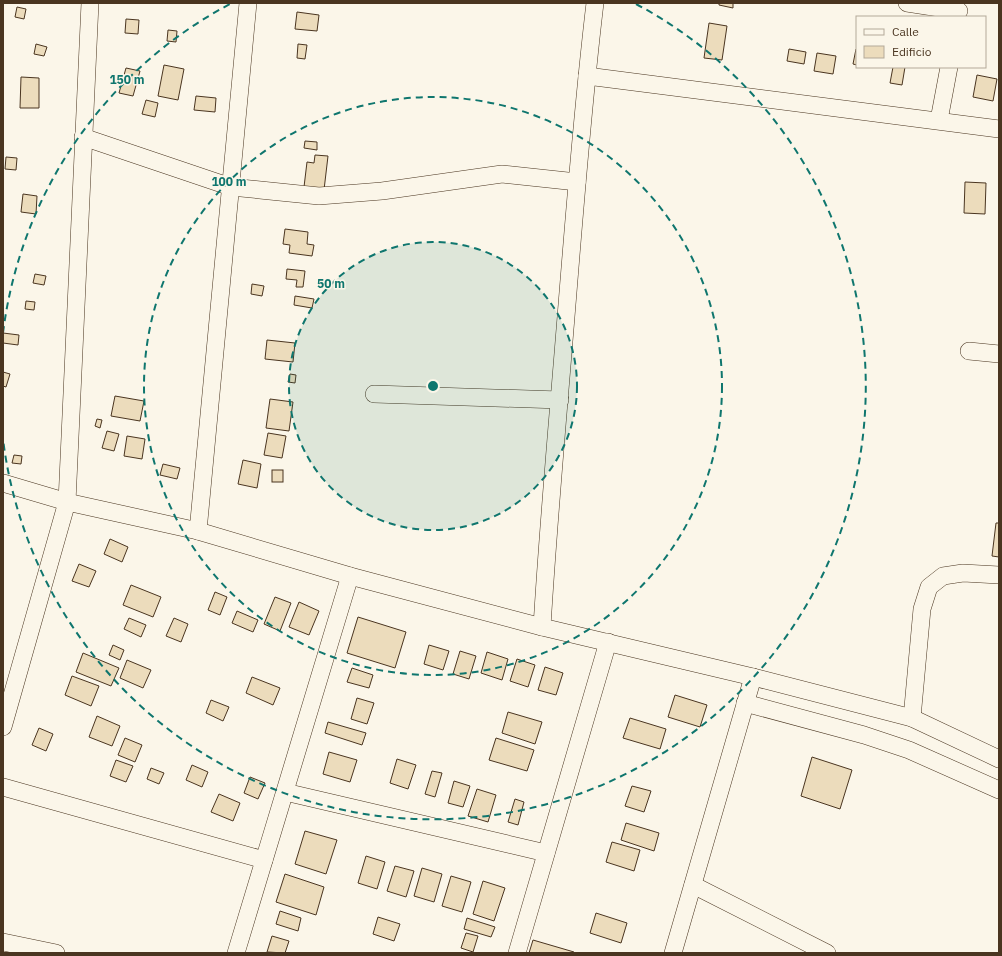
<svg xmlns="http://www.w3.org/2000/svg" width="1002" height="956" font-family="'IBM Plex Sans',sans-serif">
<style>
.building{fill:#ecdcbc;stroke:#4a3520}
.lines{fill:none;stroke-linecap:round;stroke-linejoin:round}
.minor-casing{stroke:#4a3520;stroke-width:18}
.minor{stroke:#fbf6e9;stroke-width:17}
.ring{fill:none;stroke:#0f766e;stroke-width:2;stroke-dasharray:7 5}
.centre{fill:#0f766e;stroke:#fbf6e9;stroke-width:2}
.ring-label{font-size:12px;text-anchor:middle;font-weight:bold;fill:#0f766e;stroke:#fbf6e9;stroke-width:3;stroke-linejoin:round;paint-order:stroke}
</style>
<rect width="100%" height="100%" fill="#fbf6e9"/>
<g class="building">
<polygon points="719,3 733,3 733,8 719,5"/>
<polygon points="17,7 26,9 24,19 15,17"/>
<polygon points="297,12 319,15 317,31 295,29"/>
<polygon points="126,19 139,20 138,34 125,33"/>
<polygon points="709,23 727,26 722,60 704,58"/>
<polygon points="168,30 177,31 176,42 167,41"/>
<polygon points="36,44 47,47 44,56 34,54"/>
<polygon points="298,44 307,45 305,59 297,58"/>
<polygon points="789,49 806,52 804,64 787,61"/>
<polygon points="856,49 857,49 857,65 853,64"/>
<polygon points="817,53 836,56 833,74 814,71"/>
<polygon points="164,65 184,69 178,100 158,96"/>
<polygon points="893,67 905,67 902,85 890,83"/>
<polygon points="126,68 140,71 133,96 119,93"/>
<polygon points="977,75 997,79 993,101 973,97"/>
<polygon points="21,77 39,78 39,108 20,108"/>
<polygon points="196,96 216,98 215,112 194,110"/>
<polygon points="146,100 158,103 155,117 142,114"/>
<polygon points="305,141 317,142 317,150 304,148"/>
<polygon points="315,155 328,156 324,190 304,187 307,162 314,163"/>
<polygon points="6,157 17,158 16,170 5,169"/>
<polygon points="965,182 986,183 985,214 964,213"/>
<polygon points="23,194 37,196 36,214 21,212"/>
<polygon points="285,229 308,232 307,244 314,245 312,256 289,253 290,245 283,244"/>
<polygon points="287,269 305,271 303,287 296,287 297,280 286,279"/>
<polygon points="35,274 46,276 44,285 33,283"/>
<polygon points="252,284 264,286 262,296 251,294"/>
<polygon points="295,296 314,299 312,308 294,305"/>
<polygon points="26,301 35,302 34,310 25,309"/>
<polygon points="3,333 19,335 18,345 3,343"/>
<polygon points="267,340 295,343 293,362 265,359"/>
<polygon points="3,372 10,374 6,387 3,386"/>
<polygon points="290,374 296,375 295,383 288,382"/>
<polygon points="115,396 144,401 140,421 111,416"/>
<polygon points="270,399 293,402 289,431 266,428"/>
<polygon points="97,419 102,420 100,428 95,426"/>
<polygon points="107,431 119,434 114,451 102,448"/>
<polygon points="268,433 286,436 282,458 264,455"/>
<polygon points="127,436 145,439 142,459 124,456"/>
<polygon points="14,455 22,456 21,464 12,463"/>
<polygon points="243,460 261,464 257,488 238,484"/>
<polygon points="163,464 180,468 177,479 160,475"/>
<rect x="272" y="470" width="11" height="12"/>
<polygon points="996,523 999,523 999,557 992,556"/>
<polygon points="110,539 128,547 122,562 104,554"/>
<polygon points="79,564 96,571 89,587 72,581"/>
<polygon points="131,585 161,597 153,617 123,605"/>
<polygon points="215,592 227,597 220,615 208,610"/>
<polygon points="275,597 291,603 280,631 264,624"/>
<polygon points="299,602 319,611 309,635 289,627"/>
<polygon points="237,611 258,620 253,632 232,623"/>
<polygon points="358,617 406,632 395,668 347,653"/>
<polygon points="129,618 146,625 141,637 124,629"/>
<polygon points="174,618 188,624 181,642 166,636"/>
<polygon points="113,645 124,650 120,660 109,655"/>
<polygon points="429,645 449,651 443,670 424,664"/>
<polygon points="460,651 476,656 469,679 453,674"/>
<polygon points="487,652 508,659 502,680 481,673"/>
<polygon points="83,653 119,668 111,686 76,672"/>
<polygon points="517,659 535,665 528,687 510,681"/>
<polygon points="127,660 151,670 143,688 120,678"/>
<polygon points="545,667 563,673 556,695 538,690"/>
<polygon points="352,668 373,675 369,688 347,682"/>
<polygon points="72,676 99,686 91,706 65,695"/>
<polygon points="252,677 280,688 273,705 246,693"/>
<polygon points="675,695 707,705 700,727 668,717"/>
<polygon points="357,698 374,703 367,724 351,719"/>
<polygon points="211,700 229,707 223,721 206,713"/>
<polygon points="508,712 542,722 535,744 502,733"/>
<polygon points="97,716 120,726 112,746 89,737"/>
<polygon points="630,718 666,729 660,749 623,738"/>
<polygon points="328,722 366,733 362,745 325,733"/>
<polygon points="39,728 53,734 46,751 32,745"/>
<polygon points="125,738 142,745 135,762 118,755"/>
<polygon points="496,738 534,750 527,771 489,760"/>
<polygon points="329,752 357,760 350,782 323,774"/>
<polygon points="812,757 852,770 840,809 801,796"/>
<polygon points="397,759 416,765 408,789 390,783"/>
<polygon points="116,760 133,766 126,782 110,776"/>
<polygon points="192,765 208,772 202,787 186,780"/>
<polygon points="151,768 164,773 159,784 147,779"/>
<polygon points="432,771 442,773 435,797 425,794"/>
<polygon points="250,777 265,783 258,799 244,793"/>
<polygon points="454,781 470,786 463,807 448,803"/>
<polygon points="632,786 651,791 644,812 625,806"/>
<polygon points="477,789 496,795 488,822 468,816"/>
<polygon points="219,794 240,803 233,821 211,812"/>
<polygon points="515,799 524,802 518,825 508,822"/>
<polygon points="626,823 659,833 654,851 621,840"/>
<polygon points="305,831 337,840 326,874 295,864"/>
<polygon points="612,842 640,850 634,871 606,862"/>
<polygon points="366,856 385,862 377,889 358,883"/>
<polygon points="395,866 414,871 406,897 387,891"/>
<polygon points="422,868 442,874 434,902 414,896"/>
<polygon points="285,874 324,887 316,915 276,902"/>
<polygon points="451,876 471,882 462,912 442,906"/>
<polygon points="483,881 505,888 494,921 473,914"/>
<polygon points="280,911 301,918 298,931 276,924"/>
<polygon points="596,913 627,923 621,943 590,933"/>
<polygon points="378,917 400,924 394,941 373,934"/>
<polygon points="467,918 495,927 491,937 464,929"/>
<polygon points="466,933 478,936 473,952 461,948"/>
<polygon points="272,936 289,941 285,953 267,952"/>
<polygon points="533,940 574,952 573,953 529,953"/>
</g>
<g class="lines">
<g class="minor-casing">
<g id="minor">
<polyline points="907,3 959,11"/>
<polyline points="587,76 999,129"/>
<polyline points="939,120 949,67"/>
<polyline points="83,137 231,187 319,196 382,191 502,174 577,182"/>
<polyline points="969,351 999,354"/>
<polyline points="374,394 560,400"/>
<polyline points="3,483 67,502 198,531 350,576 542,627 753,677 912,718 999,759"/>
<polyline points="198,531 248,3"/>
<path d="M542,627C548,527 557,428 565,329C574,220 582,111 595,3"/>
<polyline points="745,703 864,735 909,750 999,790"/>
<polyline points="912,718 922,609 929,587 943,576 963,573 999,575"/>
<polyline points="3,727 67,502 90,3"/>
<polyline points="3,787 264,860"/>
<polyline points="285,792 546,853"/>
<polyline points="693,885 827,953"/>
<polyline points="3,942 56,953"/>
<polyline points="236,953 350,576"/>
<polyline points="517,953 608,642"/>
<polyline points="673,953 753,677"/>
</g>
</g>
<use href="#minor" class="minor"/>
</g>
<circle cx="433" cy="386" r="144" fill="#0f766e" fill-opacity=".12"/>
<g class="ring">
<circle cx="433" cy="386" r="144"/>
<circle cx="433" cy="386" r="289"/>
<path d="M3 333A433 433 0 0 1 230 4M636 4A433 433 0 1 1 3 439"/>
</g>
<circle cx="433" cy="386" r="6" class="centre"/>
<g class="ring-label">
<text x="127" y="84">150 m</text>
<text x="229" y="186">100 m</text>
<text x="331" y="288">50 m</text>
</g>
<rect width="1002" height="956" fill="none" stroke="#4a3520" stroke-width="8"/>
<rect x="856" y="16" width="130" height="52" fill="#fbf6e9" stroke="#b4a999"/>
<rect x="864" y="29" width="20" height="6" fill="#fbf6e9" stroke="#b4a999"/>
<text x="892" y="36" font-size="12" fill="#4a3520">Calle</text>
<rect x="864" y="46" width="20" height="12" fill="#ecdcbc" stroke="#b4a999"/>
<text x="892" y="56" font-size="12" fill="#4a3520">Edificio</text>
</svg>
